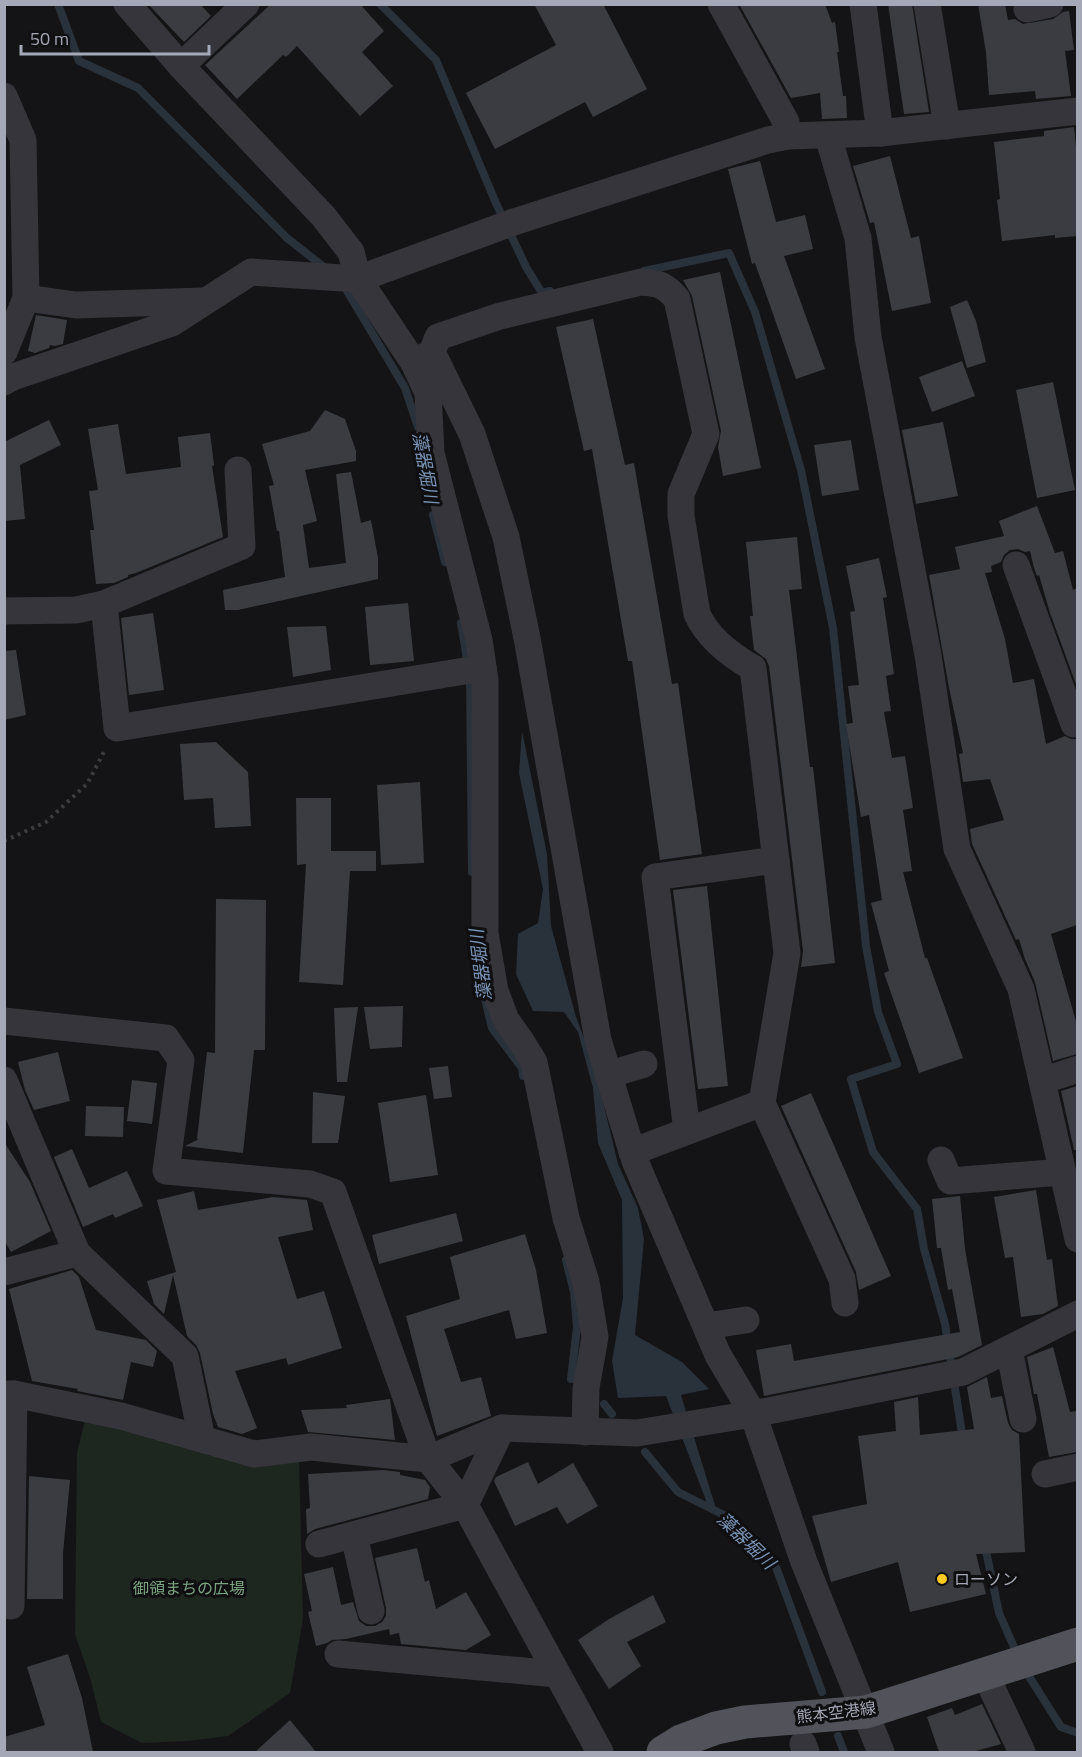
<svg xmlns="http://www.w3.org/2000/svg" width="1082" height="1757" font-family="'Titillium Web','Noto Sans JP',sans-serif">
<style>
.green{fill:#1e2620}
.water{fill:#29313b}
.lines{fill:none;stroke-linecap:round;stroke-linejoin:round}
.stream{stroke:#29313b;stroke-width:8}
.building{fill:#3b3c41}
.path{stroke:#3b3c42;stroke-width:4;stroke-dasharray:3 4.5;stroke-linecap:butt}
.minor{stroke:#35353b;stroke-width:27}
.major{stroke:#51525a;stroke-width:33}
.poi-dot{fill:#fdc925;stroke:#0f0f11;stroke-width:2}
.labels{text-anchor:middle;stroke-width:6;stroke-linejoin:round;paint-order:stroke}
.poi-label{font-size:16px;fill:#a5a9b7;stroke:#0f0f11;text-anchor:start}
.park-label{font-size:16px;fill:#7ba481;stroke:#0f0f11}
.street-label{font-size:16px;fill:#a5a9b7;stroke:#0f0f11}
.water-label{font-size:18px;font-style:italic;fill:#7993b5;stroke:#0f0f11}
</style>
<rect width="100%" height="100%" fill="#141416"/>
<polygon class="green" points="85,1420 299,1457 303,1619 290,1693 228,1736 187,1741 142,1743 101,1722 91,1681 75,1634 77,1453"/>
<polygon class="water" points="522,731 547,854 551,926 576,1017 594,1064 618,1164 638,1208 644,1239 635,1335 682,1362 709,1389 681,1395 717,1512 709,1508 666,1396 618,1398 612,1361 623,1298 622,1200 598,1143 593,1088 578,1032 564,1012 533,1011 516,974 518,934 538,923 543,889 519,773"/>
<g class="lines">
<g class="stream">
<polyline points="58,4 79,61 138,88 287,238 325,268"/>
<polyline points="380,4 436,60 495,201 526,267 542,293 550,291"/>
<polyline points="644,271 729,253 755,312 801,470 833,628 866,946 878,1012 897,1064 851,1079 873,1152 917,1209 924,1249 945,1324 963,1440"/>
<polyline points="347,291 405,388 418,427"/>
<polyline points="433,515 445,562"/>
<polyline points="461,623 467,659"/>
<polyline points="470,678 472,872"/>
<polyline points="479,973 492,1028 522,1068 523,1076"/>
<polyline points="566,1260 574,1292 577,1327 571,1379"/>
<polyline points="604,1404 612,1414"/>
<polyline points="645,1452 678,1492 726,1516 776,1567 822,1692"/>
<polyline points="985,1546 999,1613 1017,1654"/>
<polyline points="1025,1670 1061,1727 1078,1733"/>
<polyline points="838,1736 844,1752"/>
</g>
</g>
<g class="building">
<polygon points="148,4 200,4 211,16 184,42"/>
<polygon points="271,4 360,4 384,31 362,52 393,86 360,116 297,46 286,57 283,55 237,99 205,65"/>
<polygon points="534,4 603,4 647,89 593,117 585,102 495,149 466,93 556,45"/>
<polygon points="739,4 825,4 832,23 835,22 839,52 837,52 843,96 846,96 847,118 822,119 820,93 791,98"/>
<polygon points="888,4 912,4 929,112 904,114"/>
<polygon points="978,4 1005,4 1008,20 1015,19 1023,24 1053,19 1063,12 1069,11 1074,50 1065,51 1071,96 1036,99 1035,91 989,95 986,52"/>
<polygon points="1074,127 1077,157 1077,236 1055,238 1055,235 1002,241 997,200 1000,199 994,142 1044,136 1044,131"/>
<polygon points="890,156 911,238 919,236 931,303 892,311 874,222 870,223 853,166"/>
<polygon points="760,161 776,222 805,215 813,249 784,256 825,369 796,379 755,263 752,264 728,169"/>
<polygon points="720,272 761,468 723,476 718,447 721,431 692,296 683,280"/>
<polygon points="967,300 976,321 986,362 967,368 950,307"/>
<polygon points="36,315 67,320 63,344 55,346 50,345 49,348 35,353 28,351"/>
<polygon points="593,319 625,465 634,463 672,684 678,683 702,854 660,860 632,661 628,661 592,449 584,451 556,327"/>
<polygon points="962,361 975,396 932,412 919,377"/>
<polygon points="1053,382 1075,490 1037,498 1016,390"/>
<polygon points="325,410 345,419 356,451 356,461 305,470 317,521 303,525 309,568 346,563 336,474 351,472 361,523 371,520 378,558 378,579 238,610 225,610 223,590 285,577 279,531 277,531 269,486 274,485 262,444 310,431"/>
<polygon points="49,420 61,445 20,465 25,519 4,521 4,442"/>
<polygon points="943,422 958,496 916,504 902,430"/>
<polygon points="118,424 126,474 181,467 178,437 210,433 214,465 212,466 223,537 136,573 128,575 128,577 114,583 96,584 90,530 94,530 89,491 98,490 88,429"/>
<polygon points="851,440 859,490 822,496 814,445"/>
<polygon points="1037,506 1055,553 1063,551 1073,590 1077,588 1077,687 1050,613 1039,575 1037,576 1034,568 1030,551 1025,552 1018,549 1010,550 1004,555 1001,562 991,566 992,572 985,573 1005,639 1013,683 1034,679 1046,744 1065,736 1071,739 1077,739 1077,925 1051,934 1077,1025 1077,1054 1053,1061 1035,982 1025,959 1019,939 1016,940 972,844 970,829 1004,820 990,779 963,782 959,754 963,753 949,688 929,575 960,569 955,547 1004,536 999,521"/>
<polygon points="797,537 802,589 789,590 810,767 813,767 835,963 801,967 803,951 769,666 766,659 754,650 750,616 753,616 746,542"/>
<polygon points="879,558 887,597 883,598 894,674 886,676 891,711 884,712 892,758 905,756 913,808 903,810 912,871 903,872 925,958 927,958 963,1058 919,1073 884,973 889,971 871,903 882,900 869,815 861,817 846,724 853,723 848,686 859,685 850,612 855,611 846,566"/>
<polygon points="408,603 414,661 370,665 365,607"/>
<polygon points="153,613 164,690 129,695 121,618"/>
<polygon points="326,626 331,670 293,677 287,627"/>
<polygon points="16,650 26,715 4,720 4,651"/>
<polygon points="216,742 248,772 251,826 215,828 213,798 184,800 180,744"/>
<polygon points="420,782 424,863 381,865 377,785"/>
<polygon points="296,798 331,798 331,851 376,851 376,871 350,871 343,985 299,982 306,864 297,865"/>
<polygon points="707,886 728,1086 698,1089 673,890"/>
<polygon points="216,899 266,900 265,1050 254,1050 243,1153 185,1146 199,1139 197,1139 207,1052 215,1053"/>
<polygon points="403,1006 402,1047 370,1049 364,1007"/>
<polygon points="358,1007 347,1082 337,1082 334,1008"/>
<polygon points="58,1052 70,1101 34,1110 25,1090 18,1062"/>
<polygon points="448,1066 452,1097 434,1099 429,1068"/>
<polygon points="132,1080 157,1083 152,1124 127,1121"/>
<polygon points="1077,1086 1077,1150 1074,1150 1061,1091"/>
<polygon points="313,1092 345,1096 338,1143 312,1143"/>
<polygon points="811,1093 891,1276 859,1290 856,1272 781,1106"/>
<polygon points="426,1095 438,1175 390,1182 378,1103"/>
<polygon points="86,1106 124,1107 123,1137 85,1136"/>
<polygon points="4,1142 30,1182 51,1231 11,1252 4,1240"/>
<polygon points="72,1149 89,1188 127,1171 143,1206 115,1218 113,1214 83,1227 54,1157"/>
<polygon points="1036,1190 1047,1260 1052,1259 1058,1306 1043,1314 1021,1317 1013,1257 1005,1258 994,1197"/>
<polygon points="194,1191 198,1210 273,1197 307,1200 313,1230 278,1237 297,1299 324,1291 342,1348 288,1365 286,1358 235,1371 257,1428 242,1434 218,1427 213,1414 200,1353 196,1345 187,1336 173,1275 164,1314 154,1304 147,1281 176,1272 157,1200"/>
<polygon points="960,1196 965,1249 982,1345 958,1357 764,1396 756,1350 791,1344 794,1361 960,1332 952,1289 948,1290 941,1248 937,1248 932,1199"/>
<polygon points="456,1213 463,1241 379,1264 372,1235"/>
<polygon points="525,1234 536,1270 547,1333 516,1339 509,1310 444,1329 461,1382 481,1377 491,1416 437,1436 406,1316 460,1299 450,1257"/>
<polygon points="72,1270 79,1277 96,1330 146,1340 157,1351 153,1367 131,1362 123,1400 77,1391 78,1389 32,1381 9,1289"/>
<polygon points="1053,1347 1070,1412 1077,1411 1077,1452 1049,1457 1037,1394 1034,1394 1027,1357"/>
<polygon points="987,1377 991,1398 1002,1396 1008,1423 1012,1430 1019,1434 1025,1552 976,1554 986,1594 910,1612 898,1562 831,1582 812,1516 867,1504 858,1436 896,1431 894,1402 918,1397 920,1435 974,1429 967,1387"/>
<polygon points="390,1399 395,1440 308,1432 301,1410 347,1408 346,1405"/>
<polygon points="528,1462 538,1484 573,1463 598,1506 567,1524 557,1507 515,1526 494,1481 496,1477"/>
<polygon points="383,1470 400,1472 400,1475 425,1480 430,1487 428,1499 315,1529 307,1534 306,1509 310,1508 308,1474"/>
<polygon points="29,1476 70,1480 63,1553 63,1599 27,1599"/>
<polygon points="417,1548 425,1582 429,1580 436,1609 466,1592 491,1635 466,1650 401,1644 399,1633 390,1635 389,1629 346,1639 332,1640 327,1643 316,1646 308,1612 312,1611 304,1574 333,1567 341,1605 353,1602 359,1621 366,1626 375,1626 382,1622 386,1616 386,1608 375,1558"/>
<polygon points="653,1595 666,1622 627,1642 641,1666 609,1689 578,1640 609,1619"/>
<polygon points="68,1654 82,1698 93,1752 4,1752 4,1737 45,1725 27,1667"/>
<polygon points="982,1704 1001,1744 972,1752 939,1752 927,1717 952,1708 955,1715"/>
<polygon points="290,1720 316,1752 255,1752"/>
</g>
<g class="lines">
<polyline class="path" points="4,841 46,822 87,784 105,750"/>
<g class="minor">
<polyline points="127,4 181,66 324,217 351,252 358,279 414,363 432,352 472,434 506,537 527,638 598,1040 635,1161 718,1355 753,1414 804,1562 881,1752"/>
<polyline points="721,4 786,122 788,136"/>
<polyline points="863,4 880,133"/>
<polyline points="927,4 947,126"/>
<polyline points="1027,9 1050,4"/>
<polyline points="181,66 246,4"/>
<polyline points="4,96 23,140 26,298 4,352"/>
<polyline points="828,136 858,238 868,337 928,655 957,849 1021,989 1078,1239"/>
<polyline points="26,298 76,305 203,301"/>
<path d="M432,352L438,337L500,316L641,282C659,283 665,285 677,299L706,434L681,494V516L697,614C708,638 730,655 753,668L787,953L762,1103L842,1279L845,1303"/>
<polyline points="414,363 428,393 431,453 479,640 485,680 485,933 495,991 506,1020 521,1041 534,1062 566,1218 586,1282 595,1337 586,1388 585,1432"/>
<polyline points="4,382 13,377 172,323 251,272 358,279 514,222 768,140 788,136 880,133 1078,111"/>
<polyline points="1016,565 1074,724 1078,723"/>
<polyline points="104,604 117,728 483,668"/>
<polyline points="4,611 76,610 104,604 242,546 238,470"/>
<polyline points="4,1021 166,1038 181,1060 166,1171 310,1184 333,1192 428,1459 465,1505 600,1752"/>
<polyline points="608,1075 644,1064"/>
<polyline points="4,1080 77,1253 185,1356 202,1439"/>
<polyline points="1042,1081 1078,1069"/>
<polyline points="687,1131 655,877 776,860"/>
<polyline points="632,1152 762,1103"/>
<polyline points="941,1160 950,1181 1062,1172"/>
<polyline points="4,1272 77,1253"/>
<polyline points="706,1326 746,1320"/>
<polyline points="1009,1349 1023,1419"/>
<polyline points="4,1394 14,1394 121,1416 254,1454 311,1447 428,1459 502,1428 637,1433 753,1414 963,1372 1078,1314"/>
<polyline points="1045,1474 1078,1467"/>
<polyline points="354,1535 371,1611"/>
<polyline points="319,1544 465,1505 502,1428"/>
<polyline points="11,1606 14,1394"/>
<polyline points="338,1654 557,1674"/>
<polyline points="985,1674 1022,1752"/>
<polyline points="803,1744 806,1752"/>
</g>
<polyline class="major" points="663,1752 681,1741 716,1728 745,1722 866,1712 1078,1644"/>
</g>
<circle class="poi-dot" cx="942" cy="1579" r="6"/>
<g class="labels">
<g class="poi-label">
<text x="954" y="1585">ローソン</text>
</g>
<g class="park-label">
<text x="189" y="1594">御領まちの広場</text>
</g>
<g class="street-label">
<text transform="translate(836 1712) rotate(-7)" y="6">熊本空港線</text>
</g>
<g class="water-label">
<text transform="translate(425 468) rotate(80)" y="6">藻器堀川</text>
<text transform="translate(481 965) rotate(-97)" y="6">藻器堀川</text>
<text transform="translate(746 1541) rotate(44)" y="6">藻器堀川</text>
</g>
</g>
<rect width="1082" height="1757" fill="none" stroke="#a5a9b7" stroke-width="12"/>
<path d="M21 45v9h188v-9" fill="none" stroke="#a5a9b7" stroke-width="3"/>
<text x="30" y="45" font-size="18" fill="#a5a9b7" stroke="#0f0f11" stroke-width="4.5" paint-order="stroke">50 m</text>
</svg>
